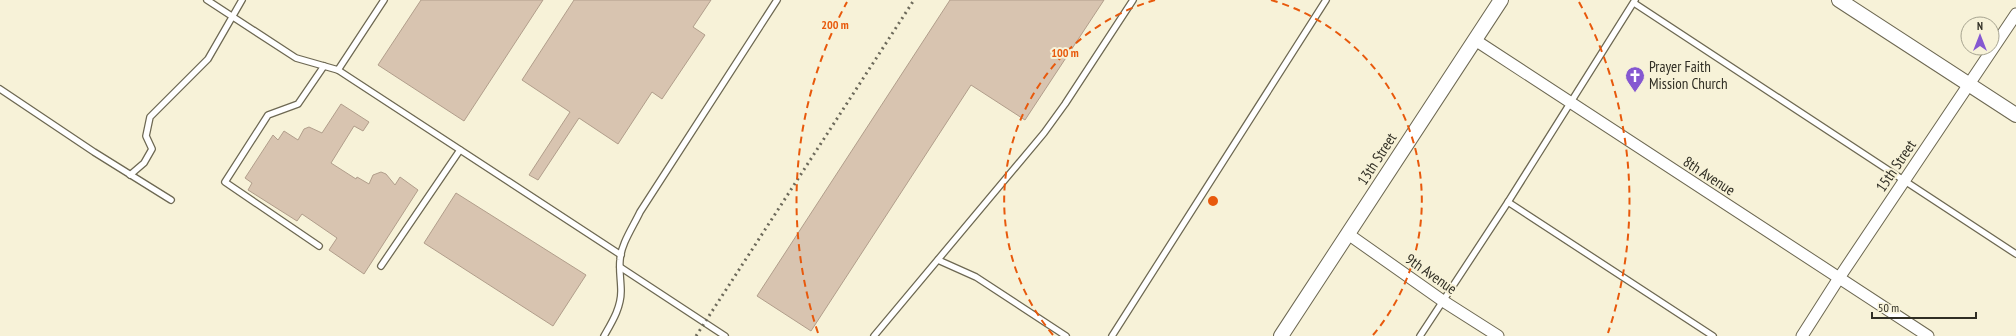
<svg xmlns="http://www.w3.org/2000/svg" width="2016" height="336" font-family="'PT Sans Narrow',sans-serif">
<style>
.building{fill:#d8c4b0;stroke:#b19e8b}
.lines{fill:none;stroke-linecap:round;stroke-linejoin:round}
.service-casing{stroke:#6d6852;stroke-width:8}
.minor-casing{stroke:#6d6852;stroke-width:13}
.tertiary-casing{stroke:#6d6852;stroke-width:16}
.service{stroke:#fff;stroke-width:5.5}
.minor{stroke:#fff;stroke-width:11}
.tertiary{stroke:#fff;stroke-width:14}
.rail{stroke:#6c695a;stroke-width:3;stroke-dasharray:2 4;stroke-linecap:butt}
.ring{fill:none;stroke:#e8590c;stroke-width:2;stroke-dasharray:7 5}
.labels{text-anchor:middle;stroke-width:4;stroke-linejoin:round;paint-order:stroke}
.poi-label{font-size:15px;fill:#302e24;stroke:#f7f2d8;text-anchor:start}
.street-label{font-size:15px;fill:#302e24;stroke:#f7f2d8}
.centre{fill:#e8590c;stroke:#f7f2d8;stroke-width:2}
.ring-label{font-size:12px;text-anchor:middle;font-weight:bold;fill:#e8590c;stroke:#f7f2d8;stroke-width:4;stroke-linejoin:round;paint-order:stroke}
</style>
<rect width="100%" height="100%" fill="#f7f2d8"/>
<g class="building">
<polygon points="421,0 543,0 464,121 378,65"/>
<polygon points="574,0 711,0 693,27 705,35 662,99 652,92 618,144 579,118 538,180 529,175 570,112 522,80"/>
<polygon points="950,0 1104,0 1025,120 971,85 811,331 757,296"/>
<polygon points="341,104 369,122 363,131 354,126 331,163 356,179 357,177 369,184 373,175 381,172 386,174 395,185 400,177 418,190 364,274 329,250 337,238 302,214 297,221 248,190 252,183 245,178 273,135 278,140 284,131 298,140 304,129 309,127 322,133"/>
<polygon points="456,193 586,275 553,326 424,243"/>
</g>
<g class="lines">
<g class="service-casing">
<g id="service">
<polyline points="207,0 296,58 338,70 621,255"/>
<polyline points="1634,3 2016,254"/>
<polyline points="338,70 384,0"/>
<polyline points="0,89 94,152 171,200"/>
<polyline points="130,175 144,163 152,149 146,136 150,117 208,59 242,0"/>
<polyline points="1508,202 1713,336"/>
<polyline points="319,246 225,182 268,115 298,104 324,66"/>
<polyline points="938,260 976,277 1066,336"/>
<polyline points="381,266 460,150"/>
<polyline points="620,267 725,336"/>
<path d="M604,336C612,322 621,308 621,291C621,281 619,271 620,260C621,244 633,227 640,212L777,0"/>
<polyline points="874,336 1044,133 1065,104 1133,0"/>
<polyline points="1112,336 1326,0"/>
<polyline points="1420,336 1508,202 1635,0"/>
</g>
</g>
<g class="minor-casing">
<g id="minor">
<polyline points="1475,40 1928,336"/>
<polyline points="1348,234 1443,301 1498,336"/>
<polyline points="1802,336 1839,278 2016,14"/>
</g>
</g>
<g class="tertiary-casing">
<g id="tertiary">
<polyline points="1839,0 2016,115"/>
<polyline points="1281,336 1501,0"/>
</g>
</g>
<use href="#service" class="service"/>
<use href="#minor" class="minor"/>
<use href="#tertiary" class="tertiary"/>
<polyline class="rail" points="696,336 914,0"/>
</g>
<g class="ring">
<path d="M1053 335A209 209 0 0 1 1155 0M1271 0A209 209 0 0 1 1373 335"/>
<path d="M818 333A417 417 0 0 1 847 2M1579 2A417 417 0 0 1 1608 333"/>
</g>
<defs>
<g id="church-pin" transform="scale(1)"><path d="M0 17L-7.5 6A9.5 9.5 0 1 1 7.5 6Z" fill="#8558d1" stroke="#f7f2d8"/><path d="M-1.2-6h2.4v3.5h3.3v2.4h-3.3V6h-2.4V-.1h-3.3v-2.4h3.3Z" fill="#fff"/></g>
</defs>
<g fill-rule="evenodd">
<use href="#church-pin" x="1635" y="76"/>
</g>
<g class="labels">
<g class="poi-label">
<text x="1649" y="72">Prayer Faith<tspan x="1649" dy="17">Mission Church</tspan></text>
</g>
<g class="street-label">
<text transform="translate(1377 159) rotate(-57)" y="5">13th Street</text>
<text transform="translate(1896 166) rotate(-56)" y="5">15th Street</text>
<text transform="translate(1709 176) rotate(33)" y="5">8th Avenue</text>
<text transform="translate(1431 274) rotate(35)" y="5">9th Avenue</text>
</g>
</g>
<circle cx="1213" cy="201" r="6" class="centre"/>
<g class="ring-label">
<text x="835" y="29">200 m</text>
<text x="1065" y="57">100 m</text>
</g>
<g transform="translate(1980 36)"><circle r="19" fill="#f7f2d8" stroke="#a7a490"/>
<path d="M0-3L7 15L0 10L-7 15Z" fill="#8558d1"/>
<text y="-6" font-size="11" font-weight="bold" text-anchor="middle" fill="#302e24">N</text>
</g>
<path d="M1872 312v6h104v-6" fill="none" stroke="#302e24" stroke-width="2"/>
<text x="1878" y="312" font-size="12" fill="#302e24" stroke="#f7f2d8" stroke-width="3" paint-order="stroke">50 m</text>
</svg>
